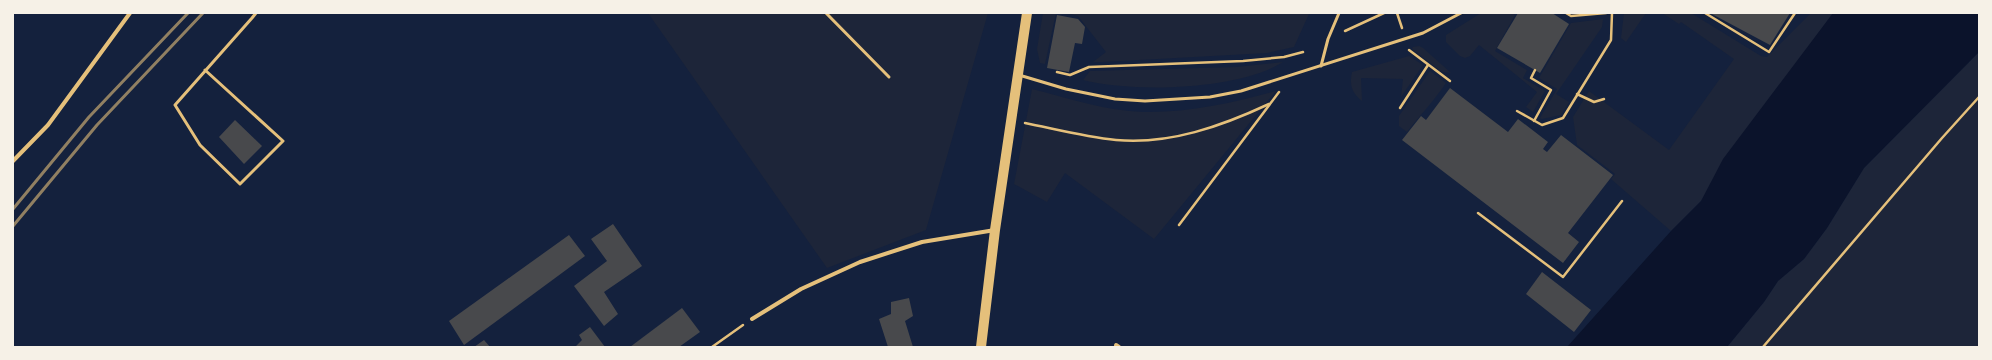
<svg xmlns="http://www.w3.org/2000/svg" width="1992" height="360" font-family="'Varela Round',sans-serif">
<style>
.green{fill:#1d2539}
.water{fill:#0b132b}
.building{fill:#48494c}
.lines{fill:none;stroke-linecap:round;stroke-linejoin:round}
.path{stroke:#e5c07b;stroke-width:2.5}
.service{stroke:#e5c07b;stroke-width:3}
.minor{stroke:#e5c07b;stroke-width:4}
.primary{stroke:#e5c07b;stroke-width:10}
.rail{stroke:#918062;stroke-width:3}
</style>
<rect width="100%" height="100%" fill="#14213d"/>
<g class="green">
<polygon points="648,13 988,13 926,230 827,268"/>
<polygon points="1043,13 1056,13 1045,64 1040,63 1037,49"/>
<polygon points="1066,13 1313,13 1309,14 1294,47 1267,53 1103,62 1093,62 1106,52 1078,16"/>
<polygon points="1481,13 1512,13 1515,15 1495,51 1527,70 1523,78 1545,91 1533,112 1526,107 1537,92 1479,45 1470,56 1465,58 1460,56 1446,42 1446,35"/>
<polygon points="1624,13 1646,13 1626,42 1621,38"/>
<polygon points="1662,13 1691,13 1761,56 1767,57 1811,13 1833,13 1701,201 1671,231 1611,179 1615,174 1577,145 1573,117 1589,91 1669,150 1734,59 1681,22 1679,24"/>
<polygon points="1603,19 1602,27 1556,94 1569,102 1561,115 1542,119 1540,118 1557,89 1539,78 1571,23"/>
<polygon points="1419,46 1423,48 1451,73 1442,72 1412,49 1413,47"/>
<polygon points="1979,52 1979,347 1727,347 1764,302 1778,281 1804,259 1827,228 1864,168"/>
<path d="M1409,56L1423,65L1401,97L1403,79L1361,78L1362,101C1352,93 1349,85 1352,72Z"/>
<path d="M1283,62C1239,90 1134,93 1083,80L1090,71L1236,67Z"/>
<path d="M1430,71L1446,83C1434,101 1420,115 1407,132L1399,126V116Z"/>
<path d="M1032,89C1068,98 1106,111 1143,112C1188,113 1233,103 1276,91L1154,239L1065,173L1047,202L1014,184Z"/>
</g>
<polygon class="water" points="1833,13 1979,13 1979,52 1864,168 1827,228 1804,259 1778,281 1764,302 1727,347 1567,347 1671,231 1701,201 1723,159"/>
<g class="building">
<polygon points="1518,13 1552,13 1569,24 1540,73 1497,48"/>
<polygon points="1710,13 1790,13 1770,45"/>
<polygon points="1057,15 1078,19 1085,27 1082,44 1075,43 1069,72 1047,68"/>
<polygon points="1450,88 1508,132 1518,119 1548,142 1543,149 1547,152 1561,135 1613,175 1568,233 1579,242 1563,263 1402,140 1421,116 1426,120"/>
<polygon points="235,120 262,146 244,164 219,137"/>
<polygon points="613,224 642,266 604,292 618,314 604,326 574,286 607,261 591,239"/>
<polygon points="569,235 585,256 464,345 449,321"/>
<polygon points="1542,272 1591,310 1574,332 1526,294"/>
<polygon points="909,298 913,316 905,321 913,347 888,347 879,319 891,314 891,302"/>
<polygon points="682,308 700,332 679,347 630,347"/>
<polygon points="590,327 605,347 575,347 582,340 579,335"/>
<polygon points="484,340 490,347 474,347"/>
</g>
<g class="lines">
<g class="path">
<polyline points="1397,13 1402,28"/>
<polyline points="1566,13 1571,16 1606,13"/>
<polyline points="1705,13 1769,52 1795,13"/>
<polyline points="1345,31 1384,13"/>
<polyline points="1409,50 1450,81"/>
<polyline points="1057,72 1070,75 1089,67 1243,61 1284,57 1303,52"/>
<polyline points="1577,94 1594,102 1604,99"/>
<polyline points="1400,108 1428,65"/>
<polyline points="1517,111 1542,125 1563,118 1611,40 1612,13"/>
<polyline points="1534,121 1551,90 1531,78 1535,70"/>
<path d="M1025,123C1055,129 1085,137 1116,140C1169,145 1222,126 1269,104"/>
<polyline points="1478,213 1563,277 1622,201"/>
<polyline points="1179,225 1279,92"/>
<polyline points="712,347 743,325"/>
<polyline points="1763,347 1942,138 1979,97"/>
</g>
<g class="service">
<polyline points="826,13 889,77"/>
<polyline points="1321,66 1328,39 1339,13"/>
<polyline points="205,70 283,141 240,184 200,145 175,105 252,18 256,13"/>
<polyline points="1019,75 1066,89 1115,99 1145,101 1210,97 1241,91 1423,33 1461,13"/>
</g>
<g class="minor">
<polyline points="13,161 48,125 130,13"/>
<polyline points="752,319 801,289 860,262 922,242 995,230"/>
<polyline points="1116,345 1119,347"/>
</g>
<polyline class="primary" points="981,347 995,230 1027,13"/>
<g class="rail">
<polyline points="13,209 89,117 188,13"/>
<polyline points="13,226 97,125 203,13"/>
</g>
</g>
<rect width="1992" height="360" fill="none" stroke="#f6f1e7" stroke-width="28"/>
</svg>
